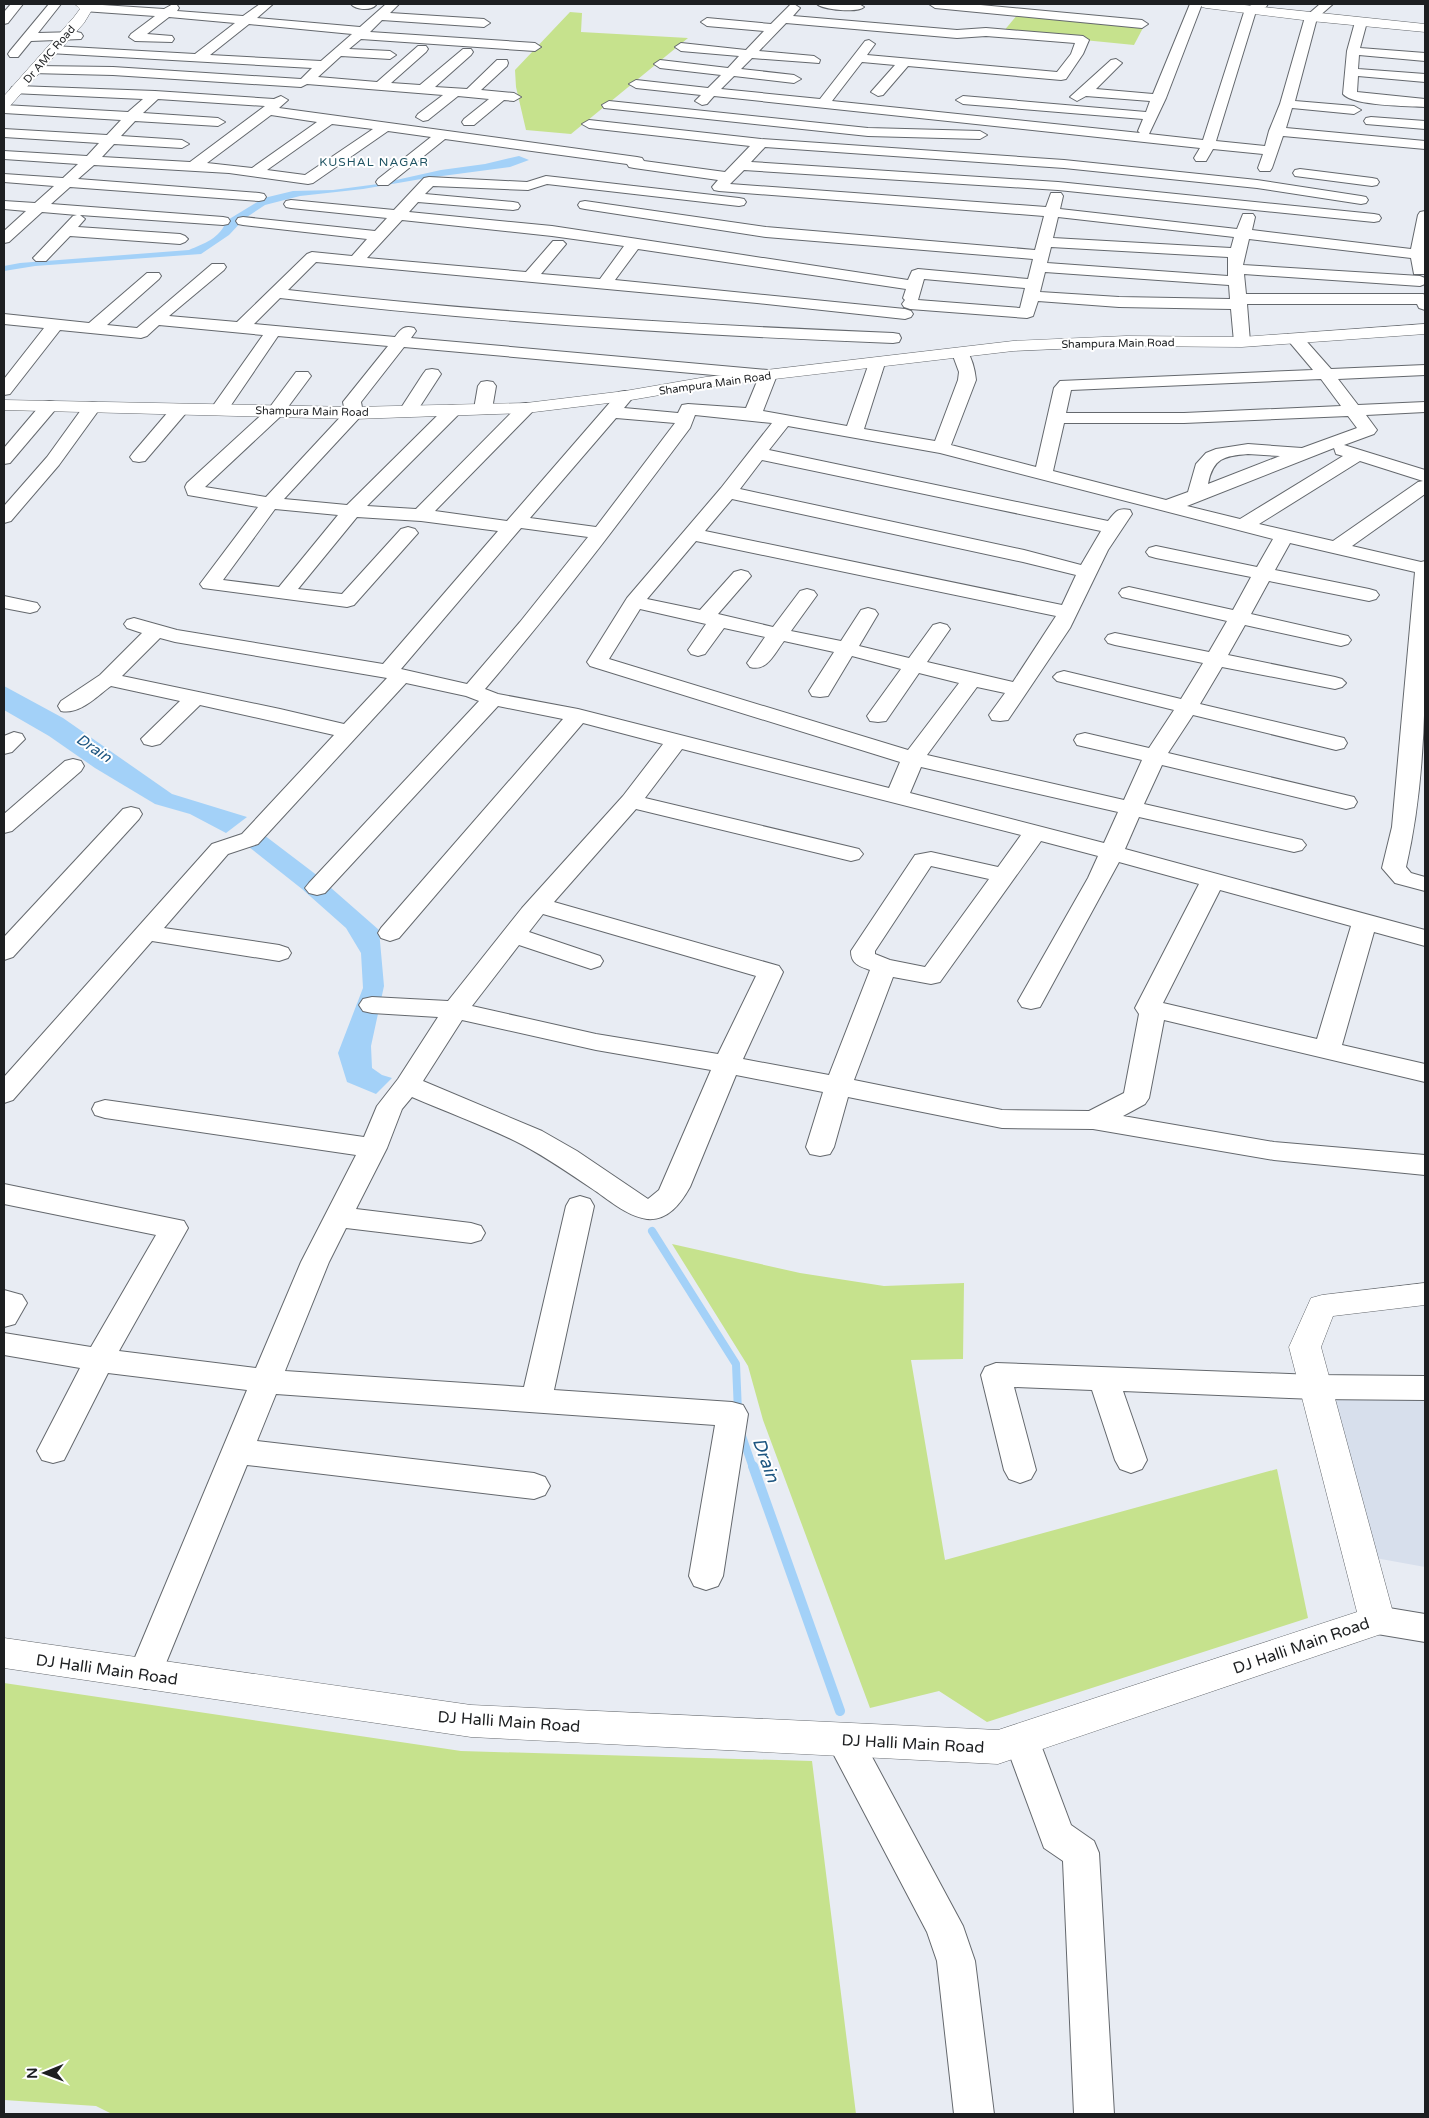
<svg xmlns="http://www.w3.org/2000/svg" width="1429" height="2118" font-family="'Varela Round',sans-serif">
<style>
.built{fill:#d7dfec}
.green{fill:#c6e28d}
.water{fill:#a3d1f8}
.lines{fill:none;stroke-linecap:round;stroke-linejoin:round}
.stream-far1{stroke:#a3d1f8;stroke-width:8}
.stream{stroke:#a3d1f8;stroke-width:10}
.minor-casing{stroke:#64686d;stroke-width:2}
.tertiary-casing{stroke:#64686d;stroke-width:1}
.secondary-casing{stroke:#64686d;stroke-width:1}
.minor{fill:#fff;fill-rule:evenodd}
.tertiary{fill:#fff;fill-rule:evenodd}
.secondary{fill:#fff;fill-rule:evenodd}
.labels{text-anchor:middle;stroke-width:4;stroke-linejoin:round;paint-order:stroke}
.far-street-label{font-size:11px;fill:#1d1f21;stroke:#fff}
.far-neighbourhood-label{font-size:12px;letter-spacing:1px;fill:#205463;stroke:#fff}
.water-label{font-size:15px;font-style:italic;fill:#1e5681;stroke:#fff}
.near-street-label{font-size:16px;fill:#1d1f21;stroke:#fff}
.near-water-label{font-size:18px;font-style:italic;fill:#1e5681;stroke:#fff}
</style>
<rect width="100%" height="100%" fill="#e8ecf3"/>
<polygon class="built" points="1330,1387 1425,1392 1425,1567 1370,1557"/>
<g class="green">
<polygon points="570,12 582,13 581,32 688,38 571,134 526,130 516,87 515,70"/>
<polygon points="1018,14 1144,26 1134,45 1003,32"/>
<polygon points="672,1244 800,1273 884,1286 964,1283 963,1359 911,1360 945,1560 1277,1469 1308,1618 987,1722 939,1691 870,1708 763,1420 748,1366"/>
<polygon points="4,1683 461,1751 812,1761 856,2114 112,2114 96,2106 4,2100"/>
</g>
<g class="water">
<path d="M519,156L529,160L510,167L427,178L363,189L300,196L265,205L244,219L229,235L201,254L35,266L4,271V266L20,263L189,250C203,244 221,238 226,221L264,198L293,191L333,190L378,184L441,170L485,164Z"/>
<polygon points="4,686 63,718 172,794 247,817 226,833 190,814 155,804 95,768 49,736 4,710"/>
<polygon points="264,835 314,873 379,930 384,986 371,1046 372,1068 382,1075 392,1078 376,1094 347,1082 338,1053 363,988 361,953 346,928 302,889 249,847"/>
</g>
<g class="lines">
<g class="stream-far1">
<polyline points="652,1231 736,1364 738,1412"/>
<polyline points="741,1433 753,1468"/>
</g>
<polyline class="stream" points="753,1466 840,1711"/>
<g class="minor-casing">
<g id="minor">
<polygon points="11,4 23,4 8,23 4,24 4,12"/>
<polygon points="49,4 61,4 38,33 77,32 81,33 83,36 81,39 31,41 18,57 10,57 8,54 10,51"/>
<path d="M87,4L164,9L173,4L177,5L179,8L177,11L243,16L260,4H273L257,18L360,27L386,4H399L390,13L484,19L490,23L484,27L382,20L370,32L535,43L541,47L535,51L361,39L349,49L390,51L396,55L390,59L341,56L318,77L377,82L418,46H426L428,49L426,52L391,83L420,85L463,49H471L473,52L471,55L435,87L467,89L497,60H507L508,63L507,66L481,90L514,93L521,97L514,101L504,100L474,125H464L462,122L464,119L489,99L458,96L428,120L423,121L416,117L418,114L443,95L307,84L301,87L113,75L31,73L30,70L31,67L36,66L113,67L301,79L312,68L49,53L47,50L53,46L195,54L235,23L169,17L147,34L172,36L174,39L172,42L135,41L129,37L131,34L155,16L83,11L81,8L83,5ZM249,24L352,34L321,61L210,55Z"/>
<path d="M351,4H375L376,5C371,11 356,10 351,4Z"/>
<path d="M794,4L800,8L793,16L957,30L986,28L1083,36L1089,40L1083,54L1066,79L1061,80L908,66L883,95L878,96L871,92L895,65L862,62L832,101L1140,133L1138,131L1143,119L963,104L956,100L963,96L1146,112L1150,101L1086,96L1077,101L1070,97L1111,60L1116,59L1122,63L1096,89L1153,94L1190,4H1202L1166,98L1149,134L1203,140L1245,9L1253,4H1268L1266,7L1256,11L1216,141L1265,146L1269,131L1280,104L1305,17L1320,4H1333L1317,18L1295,101L1354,106L1361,110L1354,114L1292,108L1286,128L1425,141V149L1283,136L1272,168L1270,171H1260L1258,168L1263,154L1213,149L1206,161H1196L1194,158L1200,148L714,96L707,104L702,105L695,101L701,95L636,88L629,84L636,80L708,88L721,75L660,68L654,64L660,60L728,68L739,56L681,51L675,47L681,43L746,50L764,31L707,26L701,22L707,18L771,24L790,5ZM786,23L957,38L986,36L1075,43L1071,54L1057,72L867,55L875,44L869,40L865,41L820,99L721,89L734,76L794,83L801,79L794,75L741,69L752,58L819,63L820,60L814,56L759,51Z"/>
<path d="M817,4H859L864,7C858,13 823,10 817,4Z"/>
<polygon points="929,4 970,4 1142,20 1148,24 1142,28 935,8"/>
<path d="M1361,18L1367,22L1360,48L1425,53V61L1359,55L1358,69L1425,74V82L1358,76L1357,92L1425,99V107C1409,106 1353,106 1343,94L1347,51L1355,22Z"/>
<path d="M17,86L155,91L274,99L281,96L288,100L279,108L637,157L642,158L644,161L725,172L750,146L589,128L582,124L589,120L761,139L1064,160L1257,180L1361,196L1366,197L1368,200L1366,203L1361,204L1257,188L1064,168L765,147L751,162L1058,182L1374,214L1379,215L1381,218L1379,221L1374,222L1058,190L744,170L730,184L1046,207L1051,193H1061L1063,196L1060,209L1237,229L1243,214H1253L1255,217L1252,230L1411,249L1418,215L1420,212L1425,211V274H1414L1411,258L1249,239L1243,265L1420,276L1425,278V284L1420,286L1244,274L1246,294H1423L1425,295V310L1419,308L1417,304H1247L1250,342L1248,346H1236L1234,342L1231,309L1119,307L1038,301L1033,316L1027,318L910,309L904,307L902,304L905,300L903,298L906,289L638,249L615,280L905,309L911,311L913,314L911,317L905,319L757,303L316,262L288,290C489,313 691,325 893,333L899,334L901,338L899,342L893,343C688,335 484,322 280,298L254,324L395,337C401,329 404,325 414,328L416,331L411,338L768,370L774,371L777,375L763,411L847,426L869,363L871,359H883L885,363L864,429L935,441L958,380L959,372L952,353L954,349H966C972,358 975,370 976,380L951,445L1036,467L1054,388L1060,381L1313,370L1286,338L1288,334H1300L1331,369L1425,365V375L1338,379L1358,405L1425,402V412L1366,415L1377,430L1374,434L1344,445L1425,470V494L1352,546L1421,562L1425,561C1425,663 1429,768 1406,867L1411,873L1425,877V891L1395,883L1382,868L1392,827L1415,572L1290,543L1275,570L1369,589L1376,591L1379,595L1376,599L1369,601L1269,581L1251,614L1348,636L1351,640L1348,644L1341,646L1245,625L1228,655L1335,677L1342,679L1346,683L1342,687L1335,689L1222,667L1200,704L1344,738L1347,743L1344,748L1336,750L1193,715L1168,753L1354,797L1357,802L1354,807L1346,809L1162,765L1144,804L1302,840L1306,845L1302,850L1294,852L1139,817L1125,849L1425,930V946L1374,932L1342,1045L1425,1064V1082L1164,1020L1149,1098L1145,1104L1123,1116L1274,1142L1425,1155V1175L1274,1160L1093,1129L1002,1128L848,1097L834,1147L830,1154L820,1156L810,1154L806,1147L823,1092L736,1075L690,1187C681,1203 668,1221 647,1219C626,1216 608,1199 591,1188C569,1173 547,1158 523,1145C488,1127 449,1113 412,1097L402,1109L387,1148L356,1209L471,1223L481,1226L485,1233L481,1240L471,1243L346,1228L329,1262L285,1371L524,1387L566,1206L570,1199L580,1196L590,1199L594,1206L554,1390L732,1402L743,1405L748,1414L723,1576L718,1586L706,1590L694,1586L689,1576L715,1425L276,1394L257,1441L534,1473L545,1477L550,1486L545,1495L534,1499L247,1465L157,1685L145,1689L133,1685L128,1674L247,1390L108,1373L64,1460L53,1463L42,1460L37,1451L80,1368L4,1355V1333L91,1347L156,1235L4,1204V1184L184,1221L188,1228L119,1351L256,1368L301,1262L356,1155L105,1118L95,1115L92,1109L95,1103L105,1100L364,1137L377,1106L398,1079L438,1017L372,1013L363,1011L359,1005L363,999L372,997L448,1001L522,908L623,796L663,744L583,723L399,938L390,941L381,938L378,933L381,928L563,719L498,706L325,893L317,895L309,893L305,888L309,883L479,701L466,696L406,683L258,844L228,854L164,928L279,945L288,948L291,953L288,958L279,961L152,941L13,1100L4,1103V1077L212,844L242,834L334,735L200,705L160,744L152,746L144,744L141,739L180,701L111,686C97,696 80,715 61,711L58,706L61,701L100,675L142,633L127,628L124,624L127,620L134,618L177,630L383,664L498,531L421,521L357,517L298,589L342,594L401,529L408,527L415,529L418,533L354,605L347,607L203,588L200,584L258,507L188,495L185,487L187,483L270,407L296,372H308L311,376L282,415L205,487L266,497L345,412L343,402L388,346L278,336L225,414L219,415L213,414L210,410L263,335L159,325L147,336L141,338L60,330L10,394L4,395V379L44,328L4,324V314L89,323L147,273H159L161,276L159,279L107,325L137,328L212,264H224L226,267L224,270L169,316L237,322L307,254L312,252L352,256L367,239L243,225L238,224L236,221L238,218L243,217L375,231L387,218L291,208L286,207L284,204L286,201L291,200L394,210L424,178L429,177L527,182L546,176L739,198L744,199L746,202L744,205L739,206L547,184L528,190L433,186L425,194L513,202L518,203L520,206L518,209L513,210L418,202L409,212L552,226L908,280L912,271L918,269L1028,279L1033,259L766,237L585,209L580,208L578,205L580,202L585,201L766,227L1035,250L1044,216L719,191L714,190L712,187L718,180L634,168L629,167L627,164L445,139L388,185H378L376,182L378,179L431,137L388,131L313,183L308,184L229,173L94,165L78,179L259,193L264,194L266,197L264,200L259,201L70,187L51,204L223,217L228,218L230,221L228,224L223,225L80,215L85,219L78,227L180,234L185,236L188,239L185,242L180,244L70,236L46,261H36L33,258L36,255L73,216L77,215L42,212L9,242L4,243V231L26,211L4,209V201L35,203L54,186L4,182V174L63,178L78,164L4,159V151L87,156L99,143L4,137V129L107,135L121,120L4,113V105L128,112L143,99L12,93L10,90L12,87ZM158,99L265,106L190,162L102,157L114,144L182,148L189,144L182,140L121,136L135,121L218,126L225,122L218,118L143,113ZM271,115L317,122L252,168L207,163ZM332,124L373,129L305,175L267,170ZM1058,217L1234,237L1231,248L1053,238ZM402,220L552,236L624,246L600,279L541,274L566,244L563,241H553L526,272L367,258ZM1051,247L1228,257V276L1047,263ZM1045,272L1229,285L1230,299L1119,297L1040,292ZM924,279L1025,288L1020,308L918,300ZM404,347L758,379L746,408L688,404L682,405L678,413L624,408L634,396L631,392L625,391L619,392L507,521L435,511L532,412L535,408L532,404L526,403L520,404L416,509L367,506L459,414L462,410L459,406L453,405L447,406L347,505L284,499L360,417L363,413L361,402ZM1321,379L1341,406L1184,413H1066L1071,390ZM695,415L772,423L721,488L627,598L587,662L590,666L900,762L889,788L578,709L498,694L485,689C557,605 624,516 690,428ZM1348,416L1357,428L1302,448L1248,444L1216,449L1206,453L1196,464L1188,492L1166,500L1053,471L1064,423H1184ZM616,418L675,423L596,527L530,518ZM788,426L940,453L1273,539L1257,567L1156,546L1149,548L1146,552L1149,556L1156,558L1251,577L1233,610L1129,587L1122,589L1119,593L1122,597L1227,621L1209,652L1115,633L1108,635L1105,639L1108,643L1115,645L1203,663L1181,699L1064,671L1057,673L1053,677L1057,681L1174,710L1149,748L1085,733L1077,735L1074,740L1077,745L1142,760L1124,800L927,755L977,687L1005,693L989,715L992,720L1000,721L1008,720L1070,628L1108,550L1132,514L1130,510C1118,507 1115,512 1108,521L769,450ZM1334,448L1336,454L1343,456L1240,519L1187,506ZM1248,454L1280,456L1208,484C1213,458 1224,456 1248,454ZM762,460L1101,531L1081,565L1024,550L740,489ZM1360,461L1423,481L1418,482L1333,541L1259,524ZM732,499L1023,562L1076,575L1062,605L705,531ZM275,509L338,515L279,587L223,580ZM521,528L588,537L520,622L467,684L401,669ZM696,541L1056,616L1013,682L927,662L950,629L947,625L940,623L933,625L909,658L859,646L878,614L875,610L868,608L861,610L841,641L791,631L817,595L814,591L807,589L800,591L773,627L718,614L751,576L748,572L741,570L734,572L700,610L647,599ZM640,609L706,624L688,650L691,654L698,656L705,654L724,628L765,637L747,663L750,667C767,672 774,654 784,641L834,652L809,691L812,696L820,697L828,696L852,656L901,669L867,716L870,721L878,722L886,721L919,673L959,683L908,750L609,659ZM160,638L175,642L387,678L344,724L280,709L122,676ZM682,749L1021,835L998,867L931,852L915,855L851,951C851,964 859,966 870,970L829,1075L743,1059L783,972L779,966L554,902L636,809L851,861L859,859L863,854L859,849L645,798ZM921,767L1118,812L1104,843L910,793ZM1041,841L1098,856L1088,878L1018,1001L1022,1007L1031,1009L1040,1007L1119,862L1199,884L1135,1008L1139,1014L1124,1093L1089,1111L1002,1110L854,1080L893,977L931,984L940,982ZM931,866L989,879L925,967L890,960L875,954V951ZM1220,890L1351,926L1317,1039L1163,1003ZM543,914L756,976L718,1054L596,1034L472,1006L519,945L591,969L600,966L603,961L600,956L529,932ZM462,1020L596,1050L711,1070L659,1190L648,1199L577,1151L542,1131L423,1081Z"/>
<polygon points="609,101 868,128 980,131 987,135 980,139 868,136 604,108 602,105"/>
<polygon points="1371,117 1425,121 1425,129 1366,124 1364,121 1366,118"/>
<polygon points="1300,169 1372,178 1377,179 1379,182 1377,185 1372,186 1295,176 1293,173 1295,170"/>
<polygon points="432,369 438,370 441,374 417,411 414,415 408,416 402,415 399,411 423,374 426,370"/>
<polygon points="487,381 493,382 496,386 492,409 489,413 483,414 477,413 474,409 478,386 481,382"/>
<polygon points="49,401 55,402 58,406 55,410 10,463 4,464 4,448 43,402"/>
<polygon points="92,402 98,403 101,407 59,465 11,521 4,523 4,506 47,457 86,403"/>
<polygon points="180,404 186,405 189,409 186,413 145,461 139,462 133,461 130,457 133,453 174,405"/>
<polygon points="4,596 37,603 40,607 37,611 30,613 4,608"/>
<polygon points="14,732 22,734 25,739 12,752 4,754 4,736"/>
<polygon points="73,759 81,761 84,766 81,771 12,831 4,833 4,814 65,761"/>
<polygon points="131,807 139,809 142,814 139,819 13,957 4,960 4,937 123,809"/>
<polygon points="4,1290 22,1295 27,1303 15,1324 4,1327"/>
<polygon points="996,1363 1315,1375 1425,1376 1425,1400 1315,1399 1123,1391 1147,1460 1142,1469 1131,1473 1120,1469 1115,1460 1092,1390 1014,1387 1036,1470 1031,1479 1020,1483 1009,1479 1004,1470 981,1375 985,1367"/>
<polygon points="1377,1606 1425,1614 1425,1642 1377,1634 1365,1630 1360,1620 1365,1610"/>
<polygon points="844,1724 857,1729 963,1926 975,1961 994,2114 954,2114 937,1961 927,1932 826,1740 831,1729"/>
<polygon points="1022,1724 1035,1729 1071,1825 1094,1841 1099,1853 1114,2114 1074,2114 1063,1861 1044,1848 1004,1740 1009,1729"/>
</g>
</g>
<g class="tertiary-casing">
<g id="tertiary">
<polygon points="75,4 89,4 93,8 84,23 9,107 4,108 4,96 74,17 80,9"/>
<polygon points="1425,324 1425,334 1242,347 1126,346 1013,351 706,387 625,401 526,413 354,419 4,410 4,400 354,407 526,403 625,391 706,377 1013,341 1126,336 1242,337"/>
<polygon points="1425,1283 1425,1305 1333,1316 1321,1347 1395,1620 1390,1631 998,1764 471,1737 4,1668 4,1638 471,1705 998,1730 1357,1612 1289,1347 1311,1298 1322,1295"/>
</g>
</g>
<g class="secondary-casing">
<polygon id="secondary" points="1200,4 1235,4 1425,24 1425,32 1311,21 1206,8 1202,7"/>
</g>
<use href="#minor" class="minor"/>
<use href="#tertiary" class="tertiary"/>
<use href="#secondary" class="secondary"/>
</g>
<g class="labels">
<g class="far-street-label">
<text transform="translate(49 54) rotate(-49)" y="4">Dr AMC Road</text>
<text transform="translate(1118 343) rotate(-1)" y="4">Shampura Main Road</text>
<text transform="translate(715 383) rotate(-8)" y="4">Shampura Main Road</text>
<text transform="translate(312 411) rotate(1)" y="4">Shampura Main Road</text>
</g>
<g class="far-neighbourhood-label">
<text x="374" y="166">KUSHAL NAGAR</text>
</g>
<g class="water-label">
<text transform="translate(94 748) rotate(34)" y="5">Drain</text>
</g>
<g class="near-street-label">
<text transform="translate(1301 1645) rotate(-19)" y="6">DJ Halli Main Road</text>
<text transform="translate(107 1669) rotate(8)" y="6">DJ Halli Main Road</text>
<text transform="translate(509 1721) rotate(4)" y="6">DJ Halli Main Road</text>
<text transform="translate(913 1743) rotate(3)" y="6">DJ Halli Main Road</text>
</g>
<g class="near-water-label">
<text transform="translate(766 1460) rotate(70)" y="6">Drain</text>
</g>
</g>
<rect width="1429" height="2118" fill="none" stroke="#1d1f21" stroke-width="10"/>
<g transform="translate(45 2073) rotate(269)" stroke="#ffffff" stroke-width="4" paint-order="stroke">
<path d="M0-4L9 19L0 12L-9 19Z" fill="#1d1f21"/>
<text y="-8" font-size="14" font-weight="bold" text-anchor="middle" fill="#1d1f21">N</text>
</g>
</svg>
